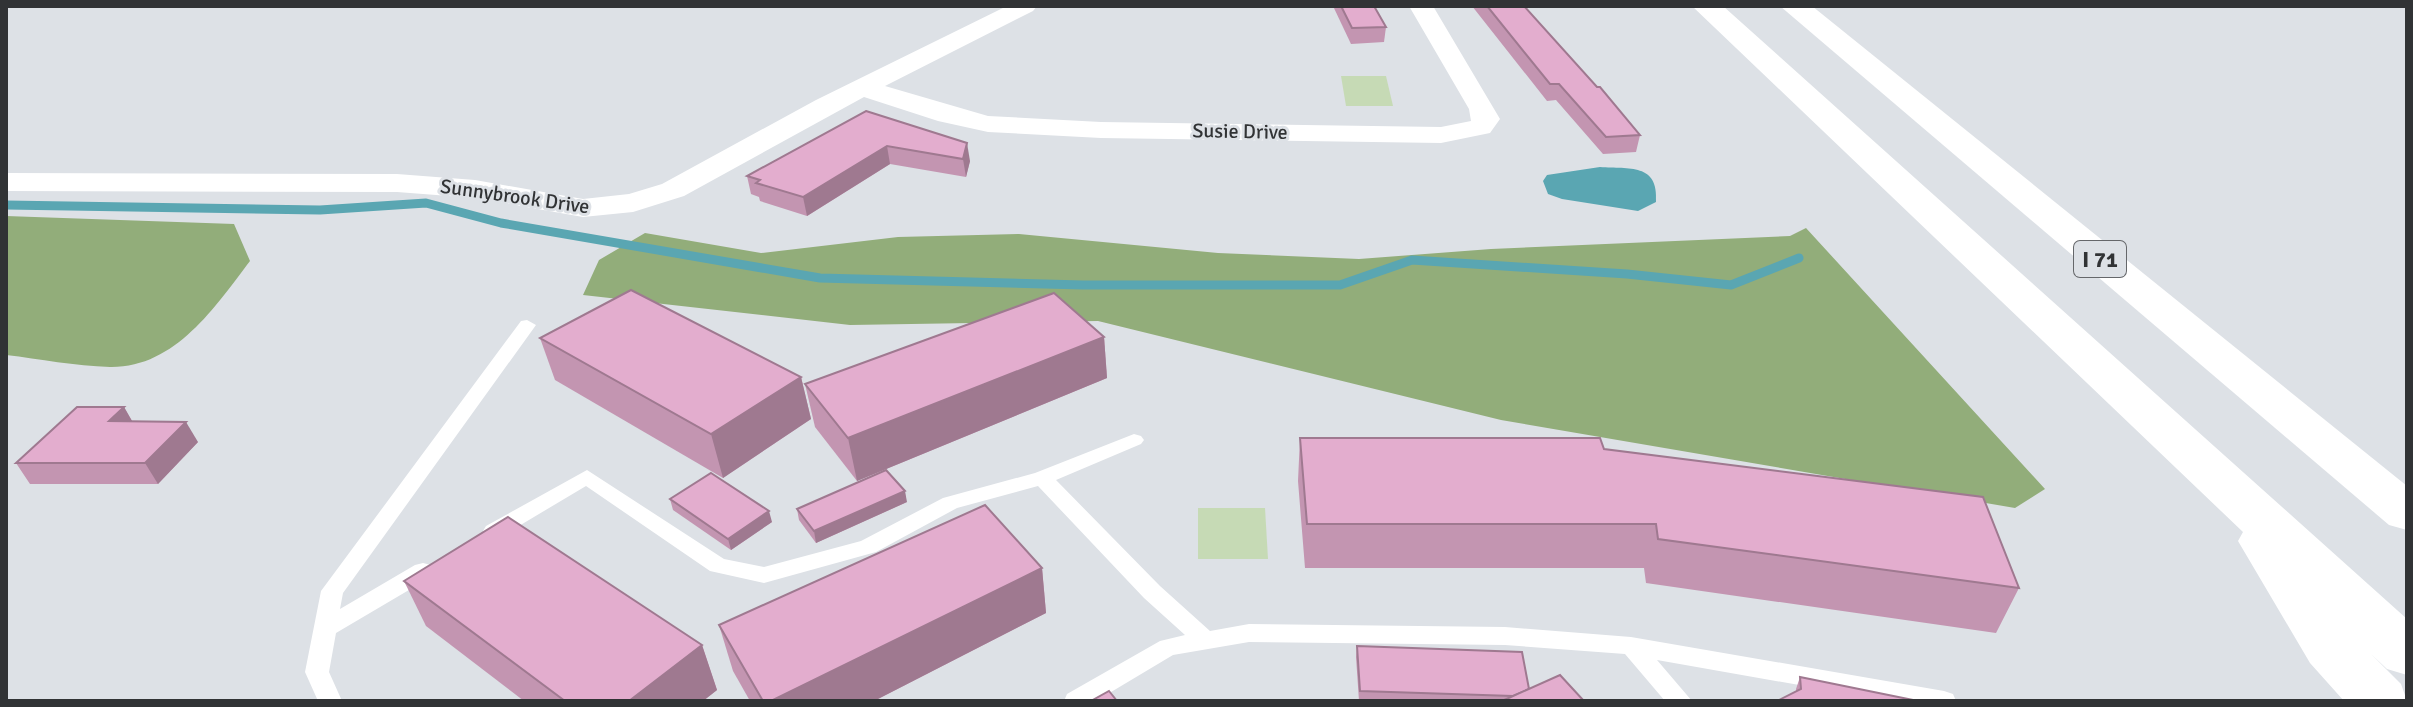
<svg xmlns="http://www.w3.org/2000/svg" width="2413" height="707" font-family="Signika,sans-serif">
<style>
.green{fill:#c6dab5}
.forest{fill:#92ad7a}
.water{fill:#5aa6b2}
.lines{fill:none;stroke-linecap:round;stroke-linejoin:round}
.stream{stroke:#5aa6b2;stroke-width:9}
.lane{fill:#fff;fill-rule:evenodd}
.street{fill:#fff;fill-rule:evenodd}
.highway{fill:#fff;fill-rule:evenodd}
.wall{fill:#c395b1}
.shaded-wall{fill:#9f7990}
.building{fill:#e3adce;stroke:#9f7990;stroke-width:2}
.labels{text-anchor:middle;stroke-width:6;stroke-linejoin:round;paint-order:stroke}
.far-street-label{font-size:20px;fill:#313335;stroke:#dde1e6}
.shield{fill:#dde1e6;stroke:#65676a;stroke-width:2}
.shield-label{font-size:22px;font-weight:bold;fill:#313335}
</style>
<rect width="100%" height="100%" fill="#dde1e6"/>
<g class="green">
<polygon points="1341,76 1386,76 1393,106 1346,106"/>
<polygon points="1198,508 1265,508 1268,559 1198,559"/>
</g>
<g class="forest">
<path d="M6,216L234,224L250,261C215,307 175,368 110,367C75,366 40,359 6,355Z"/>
<polygon points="1806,228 2045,489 2015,508 1501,420 1098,321 850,325 583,295 599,260 645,233 761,253 898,237 1019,234 1218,253 1359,259 1491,249 1790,236"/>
</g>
<path class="water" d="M1600,167C1629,169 1659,163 1656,202L1638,211L1562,199L1548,194L1543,181L1547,175Z"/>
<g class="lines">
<polyline class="stream" points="6,205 320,210 426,203 501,223 820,278 1083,285 1340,285 1412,260 1627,274 1731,285 1799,258"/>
<g class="lane">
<polygon points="527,320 536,325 343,593 340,609 415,565 423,563 431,565 434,571 431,577 336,633 329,672 342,701 318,701 305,672 321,591 521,321"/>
<polygon points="1134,434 1141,436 1144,440 1141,444 1056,480 1160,586 1210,631 1249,624 1505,627 1631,637 1944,691 1953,694 1956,701 1890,701 1657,660 1692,701 1665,701 1625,654 1505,645 1249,642 1173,655 1096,701 1064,701 1067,694 1160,641 1185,635 1144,598 1038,486 957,508 876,552 764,583 710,571 586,486 502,536 486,536 483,531 486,526 587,470 724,559 764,567 861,541 943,498 1035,473"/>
</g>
<polygon class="street" points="1007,6 1037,6 1033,11 885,86 988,116 1101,122 1441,127 1471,121 1469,109 1409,6 1433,6 1500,119 1490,133 1441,143 1101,138 988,132 938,121 864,97 684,196 633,212 583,217 475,198 397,192 6,191 6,173 397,174 475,180 583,199 629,194 662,184 816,100"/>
<g class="highway">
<polygon points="1692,6 1723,6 2407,619 2407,675 2387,669 2371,654 2401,684 2407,701 2344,701 2310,663 2238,541 2243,532"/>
<polygon points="1780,6 1812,6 2407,486 2407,530 2389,525"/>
</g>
</g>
<g class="wall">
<polygon points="1333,6 1374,6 1386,27 1384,42 1351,44"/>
<polygon points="1472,6 1524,6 1640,135 1636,152 1603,154 1556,100 1547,101"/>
<polygon points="866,111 970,161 966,177 890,164 807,216 760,201 759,197 751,194 747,176"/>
<polygon points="1104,337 1107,378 857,481 815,427 805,384"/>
<polygon points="540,338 801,377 811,419 723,478 555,380"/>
<polygon points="124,407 132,421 198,442 158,484 30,484 16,463"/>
<polygon points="1300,438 1604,449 2019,588 1996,633 1646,583 1644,568 1305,568 1298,481"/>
<polygon points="670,499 772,522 731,550 673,510"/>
<polygon points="907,502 816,543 799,520 797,509"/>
<polygon points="1042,568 1046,613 874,701 750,701 733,671 719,625"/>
<polygon points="404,581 702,645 717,690 703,701 524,701 426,626"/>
<polygon points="1357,646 1529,689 1584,701 1359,701 1356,657"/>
<polygon points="1800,677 1918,701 1796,692 1796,689"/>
</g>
<g class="shaded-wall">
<polygon points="967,143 970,161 966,177 963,159"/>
<polygon points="887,146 890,164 807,216 803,197"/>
<polygon points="1104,337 1107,378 857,481 848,438"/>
<polygon points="801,377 811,419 723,478 711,434"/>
<polygon points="124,407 136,428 109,421"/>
<polygon points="186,422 198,442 158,484 145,463"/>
<polygon points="905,491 907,502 816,543 814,531"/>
<polygon points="769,511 772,522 731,550 728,539"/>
<polygon points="1042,568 1046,613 874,701 771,701"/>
<polygon points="702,645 717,690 703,701 629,701"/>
</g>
<g class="building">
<polygon points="1341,6 1374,6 1386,27 1352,28"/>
<polygon points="1487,6 1524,6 1597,87 1600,87 1640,135 1606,137 1559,84 1550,84"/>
<polygon points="866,111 967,143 963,159 887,146 803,197 756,183 760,180 747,176"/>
<polygon points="631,290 801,377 711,434 540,338"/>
<polygon points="1054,293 1104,337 848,438 805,384"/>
<polygon points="77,407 124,407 109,421 186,422 145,463 16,463"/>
<polygon points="1300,438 1600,438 1604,449 1983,497 2019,588 1658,539 1656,524 1307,524"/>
<polygon points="886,470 905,491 814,531 797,509"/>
<polygon points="711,473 769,511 728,539 670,499"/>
<polygon points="985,505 1042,568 771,701 763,701 719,625"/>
<polygon points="508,517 702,645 629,701 565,701 404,581"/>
<polygon points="1357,646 1522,652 1529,689 1513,696 1360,691"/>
<polygon points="1560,675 1584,701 1502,701"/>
<polygon points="1800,677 1918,701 1777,701 1801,689"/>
<polygon points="1109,691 1117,701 1091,701"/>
</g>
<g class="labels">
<g class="far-street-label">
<text transform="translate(1240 131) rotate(1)" y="7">Susie Drive</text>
<text transform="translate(515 196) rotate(8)" y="7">Sunnybrook Drive</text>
</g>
<rect class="shield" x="2074" y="241" width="52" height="36" rx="6"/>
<g class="shield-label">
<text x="2100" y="267">I 71</text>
</g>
</g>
<rect width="2413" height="707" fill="none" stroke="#313335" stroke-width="16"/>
</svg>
